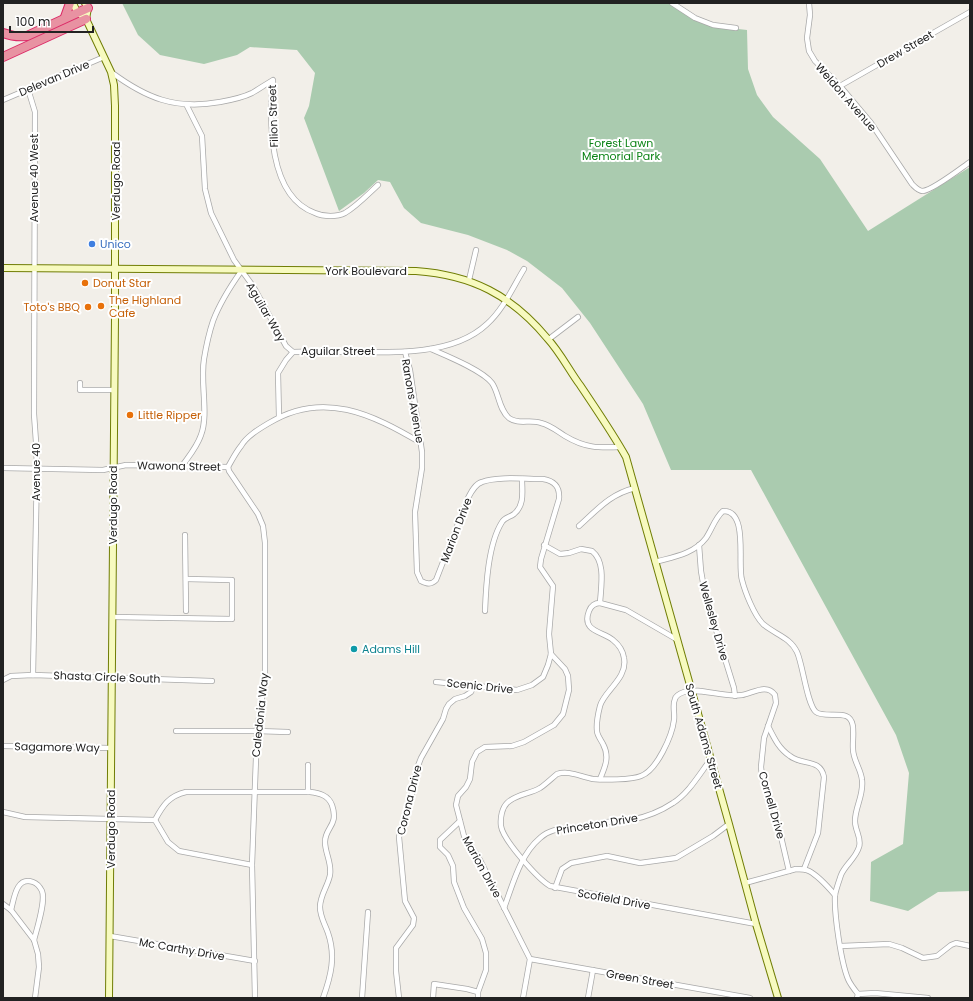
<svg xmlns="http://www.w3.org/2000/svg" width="973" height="1001" font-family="Poppins,sans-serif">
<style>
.cemetery{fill:#aacbaf}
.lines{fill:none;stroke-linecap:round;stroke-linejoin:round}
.street-casing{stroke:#a9a9a9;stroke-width:6}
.secondary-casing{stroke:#707d05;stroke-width:8}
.highway-casing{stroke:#dc2a67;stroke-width:10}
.street{stroke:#fff;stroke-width:4.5}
.secondary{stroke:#f7fabf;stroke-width:6}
.highway{stroke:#e892a2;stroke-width:8}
.shop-dot{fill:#3f7fe0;stroke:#fff;stroke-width:1.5}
.food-dot{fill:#e8710a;stroke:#fff;stroke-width:1.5}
.culture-dot{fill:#0f9aa8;stroke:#fff;stroke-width:1.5}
.labels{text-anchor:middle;stroke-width:4;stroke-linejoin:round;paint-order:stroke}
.street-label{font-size:11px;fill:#222;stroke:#fff}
.park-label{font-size:11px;fill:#0c8416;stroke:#fff}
.shop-label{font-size:11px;fill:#366cbe;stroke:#fff;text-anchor:start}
.food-label{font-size:11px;fill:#c56008;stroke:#fff;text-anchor:start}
.culture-label{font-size:11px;fill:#0d838f;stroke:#fff;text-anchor:start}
</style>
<rect width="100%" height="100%" fill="#f2efe9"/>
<polygon class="cemetery" points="122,3 673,3 680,10 721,27 747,30 748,69 757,95 773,117 820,159 868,231 970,167 970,891 938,892 908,911 870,901 871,862 903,844 909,773 896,735 751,470 671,470 643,404 590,323 562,288 527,261 507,250 468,235 421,223 404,208 390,182 378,180 364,193 339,211 304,118 309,106 315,73 297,50 250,47 237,55 204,64 160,55 138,35"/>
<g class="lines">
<g class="street-casing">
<g id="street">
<polyline points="672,3 695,18 713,25 736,28"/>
<path d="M809,3L810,15L807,38L809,51L815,61L840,86L871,123L912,184C915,187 918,191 923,191C933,190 960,169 970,162"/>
<path d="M111,72C146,98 175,110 220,102C231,100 242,98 252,93C259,89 266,84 273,80C269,121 268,196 315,213C324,217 337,217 345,213C357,206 368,194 378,185"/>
<polyline points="840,86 970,12"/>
<polyline points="28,89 35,112 34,414 36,442 37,468 33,675"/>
<polyline points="3,100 104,57"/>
<polyline points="187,106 202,136 205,189 211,213 234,260 253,286 286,346 293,352"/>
<polyline points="469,280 476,250"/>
<polyline points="549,339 578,317"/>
<path d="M431,349C447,356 482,370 492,383C499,393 499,410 509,418C518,425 531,419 541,423C550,425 557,431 565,436C585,448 598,448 620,447"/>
<path d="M405,352L410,370L422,452V468L415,512L417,572L421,581C427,584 431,585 436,580L468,498C471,492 475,484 482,482C497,476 526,479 543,479C555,481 560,487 559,499L541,559L540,567L553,586L549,634L551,654L548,665L543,677L532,685L517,690L436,682"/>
<polyline points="80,383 80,390 114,390"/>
<path d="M279,417L278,373L286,360L293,352C350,348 443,366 487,324C503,310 513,287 524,269"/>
<path d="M182,466C189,456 197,447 201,435C209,414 200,383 204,359C206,347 209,333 213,321C219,305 232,284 242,270"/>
<polyline points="228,467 229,471 258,514 263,526 265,543 265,677 257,731 252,865 255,998"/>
<path d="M3,468L103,470L126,465L228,467C232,460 236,452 241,446C247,436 259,429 269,423C323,390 372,414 421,443"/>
<path d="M579,526C597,510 610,494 635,488"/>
<polyline points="185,535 186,611"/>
<path d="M544,545L560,554L569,553L581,549L592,551C606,562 601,586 600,603L626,610L676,639"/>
<polyline points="699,545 701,571 705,594 734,688 735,696"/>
<path d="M655,562C673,557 694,554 706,538C712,529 715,518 723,511C749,510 737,565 742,580C745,592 754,615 763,624C774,634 790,637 797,652C803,665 807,705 816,712C822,717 838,713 846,716C857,720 852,739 853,749C853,760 861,769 862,780C864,795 855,807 855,821C855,831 862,838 859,847C856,858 845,865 841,875C839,881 836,889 835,895C834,914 841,962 848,979C850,984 854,989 858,994L857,998"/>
<path d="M600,603C595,603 591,606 589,611C581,632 603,631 613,640C618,644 623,651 624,658C628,678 604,691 600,706C598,714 596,723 597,731C597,735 601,740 603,744C610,757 605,767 600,779"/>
<path d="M485,611C486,586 488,544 502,522C504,518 510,517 514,514C525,505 522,491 522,479"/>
<polyline points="113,617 232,619 232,580 186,579"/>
<polyline points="3,680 11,676 33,675 212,681"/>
<path d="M768,726C774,738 779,749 790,756C803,766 820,758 824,777L818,833L804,869"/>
<polyline points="176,731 257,731 288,732"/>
<polyline points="3,746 111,748"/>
<polyline points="308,765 308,792"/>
<polyline points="3,812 25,817 155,820"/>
<path d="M155,820C163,805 169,796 186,792H310C319,793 328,795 332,805C339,826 325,827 325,842C325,853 332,863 330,875C328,886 320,895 320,907C320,917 325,924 328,933C336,956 331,976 323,998"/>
<polyline points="155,820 168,842 179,851 252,865"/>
<polyline points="460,821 440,840 440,847 448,855 453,866 454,882 464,908 482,939 486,953 486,970 478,992 478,998"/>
<path d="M745,883L796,869C801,869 805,869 809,871C817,875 829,888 835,895"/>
<polyline points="555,888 562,869 571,863 607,856 640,863 676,858 713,836 729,824"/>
<polyline points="3,904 11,910 34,940 38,954 39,967 35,998"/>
<path d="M504,908C513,884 520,855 540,838C551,828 563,829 577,827C587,826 597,823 607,822C615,821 623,821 631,820C646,817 661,811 673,803C689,793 700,773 711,759"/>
<path d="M11,910C14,899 16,876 33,882C36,883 40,887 42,891C46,901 37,928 34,940"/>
<path d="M756,924L550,886C538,879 503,840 501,826C500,818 502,808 507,803C516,794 530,794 540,788C546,784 552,778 557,774C569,770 581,777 593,779C603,780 632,780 641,776C657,770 672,736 674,720C675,713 672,705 675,699C676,695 681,693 684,692C699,687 724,698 742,695C753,693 767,683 775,695L776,703L764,738L761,767L762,776L775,811L789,871"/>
<polyline points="110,936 255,961"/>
<polyline points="841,946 889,944 902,948 923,958 937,956 951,945 956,943 970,946"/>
<polyline points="530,959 750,998"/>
<polyline points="858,994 875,993 928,998"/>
<polyline points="362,998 368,912"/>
<polyline points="399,998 396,971 396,948 413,925 414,918 405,901 399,837 414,786 416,771 421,758 443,719 446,709 449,704 455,699 465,696 471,692 474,686"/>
<polyline points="433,998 434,984 467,989 478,992"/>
<polyline points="523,998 530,959 479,858 464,836 456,805 458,796 466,787 470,779 472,762 477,752 485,747 512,746 524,742 554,725 563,714 569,690 568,676 565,669 551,654"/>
<polyline points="588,998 593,970"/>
</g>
</g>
<g class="secondary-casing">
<g id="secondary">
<polyline points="73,3 77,12 86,19 111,72 114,85 115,106 115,317 109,998"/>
<polyline points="85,3 88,8 86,19"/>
<path d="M3,268L416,271C472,275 511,295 547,338C560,352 569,370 580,385C596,409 612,432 626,457L729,824L756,924L778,998"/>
</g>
</g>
<g class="highway-casing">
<g id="highway">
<polyline points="65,17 70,3"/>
<path d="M3,33C11,36 18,37 27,36L88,8"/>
<polyline points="3,57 86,19"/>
</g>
</g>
<use href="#street" class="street"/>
<use href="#secondary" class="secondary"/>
<use href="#highway" class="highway"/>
</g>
<circle class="shop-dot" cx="92" cy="244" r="4"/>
<g class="food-dot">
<circle cx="85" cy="283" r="4"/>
<circle cx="101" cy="306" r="4"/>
<circle cx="88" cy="307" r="4"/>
<circle cx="130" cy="415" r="4"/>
</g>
<circle class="culture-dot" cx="354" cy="649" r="4"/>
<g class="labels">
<g class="street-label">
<text transform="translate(905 49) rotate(-30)" y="4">Drew Street</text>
<text transform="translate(54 78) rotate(-23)" y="4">Delevan Drive</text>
<text transform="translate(846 97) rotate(49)" y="4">Weldon Avenue</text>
<text transform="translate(273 116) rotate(-92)" y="4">Filion Street</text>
<text transform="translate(34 178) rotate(-90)" y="4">Avenue 40 West</text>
<text transform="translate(116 181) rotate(-90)" y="4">Verdugo Road</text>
<text x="366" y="275">York Boulevard</text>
<text transform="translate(266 312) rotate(60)" y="4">Aguilar Way</text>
<text x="338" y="355">Aguilar Street</text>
<text transform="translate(413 401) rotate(80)" y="4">Ranons Avenue</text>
<text transform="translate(179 466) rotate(1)" y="4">Wawona Street</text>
<text transform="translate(36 472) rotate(-90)" y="4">Avenue 40</text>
<text transform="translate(113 505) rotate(-90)" y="4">Verdugo Road</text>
<text transform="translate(456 530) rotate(-69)" y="4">Marion Drive</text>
<text transform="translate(714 621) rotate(74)" y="4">Wellesley Drive</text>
<text transform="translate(107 677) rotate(2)" y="4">Shasta Circle South</text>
<text transform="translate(480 686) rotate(6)" y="4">Scenic Drive</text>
<text transform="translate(260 715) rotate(-84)" y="4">Caledonia Way</text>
<text transform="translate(704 736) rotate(74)" y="4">South Adams Street</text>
<text transform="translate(57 747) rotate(1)" y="4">Sagamore Way</text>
<text transform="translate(409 800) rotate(-76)" y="4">Corona Drive</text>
<text transform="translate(772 805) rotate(74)" y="4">Cornell Drive</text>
<text transform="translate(597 824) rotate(-9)" y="4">Princeton Drive</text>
<text transform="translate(111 829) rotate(-90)" y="4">Verdugo Road</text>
<text transform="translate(482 867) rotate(61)" y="4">Marion Drive</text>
<text transform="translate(614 899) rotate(10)" y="4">Scofield Drive</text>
<text transform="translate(182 949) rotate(10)" y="4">Mc Carthy Drive</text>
<text transform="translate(640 979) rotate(10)" y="4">Green Street</text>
</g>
<g class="park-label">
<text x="621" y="147">Forest Lawn<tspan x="621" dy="13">Memorial Park</tspan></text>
</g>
<g class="shop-label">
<text x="100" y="248">Unico</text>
</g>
<g class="food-label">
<text x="93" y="287">Donut Star</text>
<text x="109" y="304">The Highland<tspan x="109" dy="13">Cafe</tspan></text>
<text x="80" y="311" text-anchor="end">Toto's BBQ</text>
<text x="138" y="419">Little Ripper</text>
</g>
<g class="culture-label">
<text x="362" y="653">Adams Hill</text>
</g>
</g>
<rect width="973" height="1001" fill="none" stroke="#222222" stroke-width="8"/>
<path d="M10 26v6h83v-6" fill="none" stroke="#222222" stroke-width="2"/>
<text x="16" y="26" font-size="12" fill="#222222" stroke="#ffffff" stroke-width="3" paint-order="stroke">100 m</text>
</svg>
